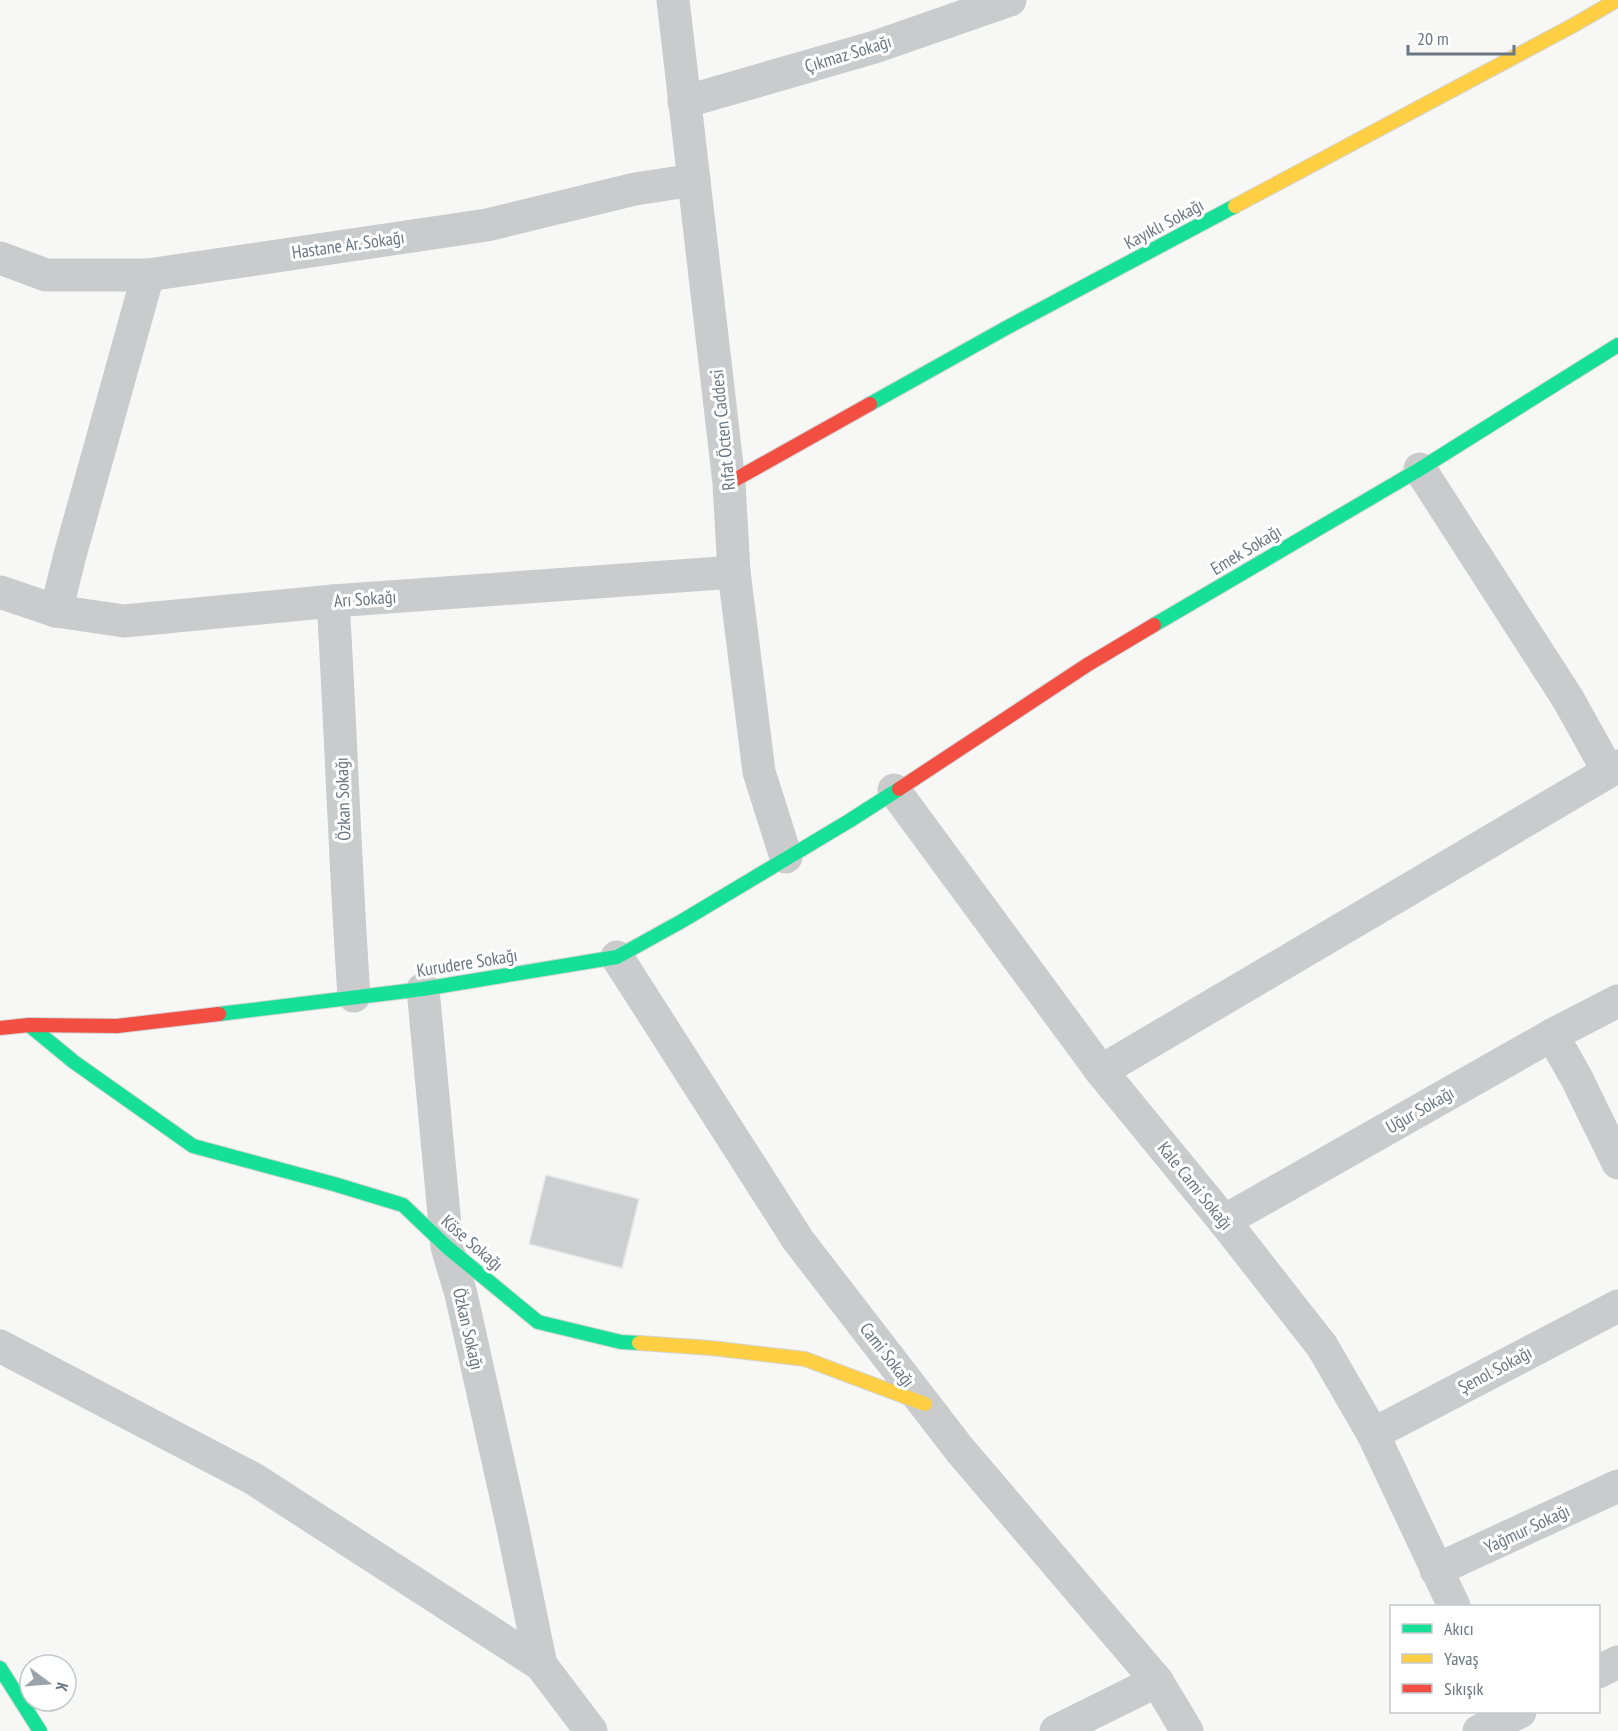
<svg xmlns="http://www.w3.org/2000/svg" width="1618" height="1731" font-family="'PT Sans Narrow',sans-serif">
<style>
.building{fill:#cdcecf;stroke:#e6e6e6;stroke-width:1.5}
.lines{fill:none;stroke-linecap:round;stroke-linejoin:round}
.fast-casing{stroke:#d3d4d4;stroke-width:16}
.slow-casing{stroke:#d3d4d4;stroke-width:16}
.jam-casing{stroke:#d3d4d4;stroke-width:16}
.street{stroke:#cacbcc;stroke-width:33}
.fast{stroke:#16e098;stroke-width:14}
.slow{stroke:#ffcf43;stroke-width:14}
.jam{stroke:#f24e42;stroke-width:14}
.labels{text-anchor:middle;stroke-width:6;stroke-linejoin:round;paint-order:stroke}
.street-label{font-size:18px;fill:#6a7783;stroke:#fff}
</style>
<rect width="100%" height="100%" fill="#f7f7f6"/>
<polygon class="building" points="546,1175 639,1199 622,1268 529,1244"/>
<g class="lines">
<g class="fast-casing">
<g id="fast">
<polyline points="870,404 1006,328 1235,206"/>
<polyline points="1154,625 1420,469 1618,345"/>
<polyline points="219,1014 423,989 617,957 682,921 849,821 899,789"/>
<polyline points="29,1025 74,1062 193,1146 334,1184 403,1205 447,1247 538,1322 621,1342 639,1343"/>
<polyline points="0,1668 40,1731"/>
</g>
</g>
<g class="slow-casing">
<g id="slow">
<polyline points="1235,206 1572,26 1617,0"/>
<polyline points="639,1343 711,1348 805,1359 925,1404"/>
</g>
</g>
<g class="jam-casing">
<g id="jam">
<polyline points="729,483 870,404"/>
<polyline points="899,789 1087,665 1154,625"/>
<polyline points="0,1028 29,1025 117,1026 219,1014"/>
</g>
</g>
<g class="street">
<polyline points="673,0 729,483 734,572 759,772 786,857"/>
<polyline points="684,102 875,47 1010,0"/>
<polyline points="0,258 46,275 148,275 487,225 635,189 694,180"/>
<polyline points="1420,469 1568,699 1608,771"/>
<polyline points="0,592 56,611 124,621 333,601 734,572"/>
<path d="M333,601C341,733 345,865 354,996"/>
<polyline points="56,611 70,555 148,275"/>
<polyline points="894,790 1101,1071 1224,1221 1322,1346 1373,1434 1454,1606"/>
<polyline points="617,957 798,1240 960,1450 1157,1681 1187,1731"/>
<polyline points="423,989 447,1247 461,1294 511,1519 541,1665"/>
<polyline points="1552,1035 1576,1077 1618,1163"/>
<polyline points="1101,1071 1618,766"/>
<polyline points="1224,1221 1552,1035 1618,1001"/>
<polyline points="0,1346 254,1479 541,1665 591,1731"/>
<polyline points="1373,1434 1618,1306"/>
<polyline points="1436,1570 1618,1486"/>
<polyline points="1598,1672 1618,1662"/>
<polyline points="1056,1731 1157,1681"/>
<polyline points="1479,1731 1520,1712"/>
</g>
<use href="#fast" class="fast"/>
<use href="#slow" class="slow"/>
<use href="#jam" class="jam"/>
</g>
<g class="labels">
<g class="street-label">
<text transform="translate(848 54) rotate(-17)" y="6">Çıkmaz Sokağı</text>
<text transform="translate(1164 224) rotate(-28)" y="6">Kayıklı Sokağı</text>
<text transform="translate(348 245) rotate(-8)" y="6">Hastane Ar. Sokağı</text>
<text transform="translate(723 430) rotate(-96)" y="6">Rıfat Öcten Caddesi</text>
<text transform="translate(1246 550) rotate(-31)" y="6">Emek Sokağı</text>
<text transform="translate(365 599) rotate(-4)" y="6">Arı Sokağı</text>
<text transform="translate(343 799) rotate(-92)" y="6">Özkan Sokağı</text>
<text transform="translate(467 963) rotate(-9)" y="6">Kurudere Sokağı</text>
<text transform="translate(1420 1110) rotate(-30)" y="6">Uğur Sokağı</text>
<text transform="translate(1195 1186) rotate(51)" y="6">Kale Cami Sokağı</text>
<text transform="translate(472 1243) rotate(41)" y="6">Köse Sokağı</text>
<text transform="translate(468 1329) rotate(77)" y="6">Özkan Sokağı</text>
<text transform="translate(887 1355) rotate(52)" y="6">Cami Sokağı</text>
<text transform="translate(1495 1370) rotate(-28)" y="6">Şenol Sokağı</text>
<text transform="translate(1527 1529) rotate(-25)" y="6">Yağmur Sokağı</text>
</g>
</g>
<rect x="1390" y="1605" width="210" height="108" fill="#ffffff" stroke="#c3c9cd" stroke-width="1.5"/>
<rect x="1402" y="1624" width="30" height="9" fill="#16e098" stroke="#c3c9cd" stroke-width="1.5"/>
<text x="1444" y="1635" font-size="18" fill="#6a7783">Akıcı</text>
<rect x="1402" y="1654" width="30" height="9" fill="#ffcf43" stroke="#c3c9cd" stroke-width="1.5"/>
<text x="1444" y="1665" font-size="18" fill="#6a7783">Yavaş</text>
<rect x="1402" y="1684" width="30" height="9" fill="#f24e42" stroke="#c3c9cd" stroke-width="1.5"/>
<text x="1444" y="1695" font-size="18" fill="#6a7783">Sıkışık</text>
<g transform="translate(48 1683) rotate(106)"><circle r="28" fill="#ffffff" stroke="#c3c9cd" stroke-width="1.5"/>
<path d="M0-4.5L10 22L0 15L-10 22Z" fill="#9ba4ab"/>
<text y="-9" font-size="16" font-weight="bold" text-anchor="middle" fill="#6a7783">K</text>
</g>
<path d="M1408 45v9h106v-9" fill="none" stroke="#6a7783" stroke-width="3"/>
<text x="1417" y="45" font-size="18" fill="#6a7783" stroke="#ffffff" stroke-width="4.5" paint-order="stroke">20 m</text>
</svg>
